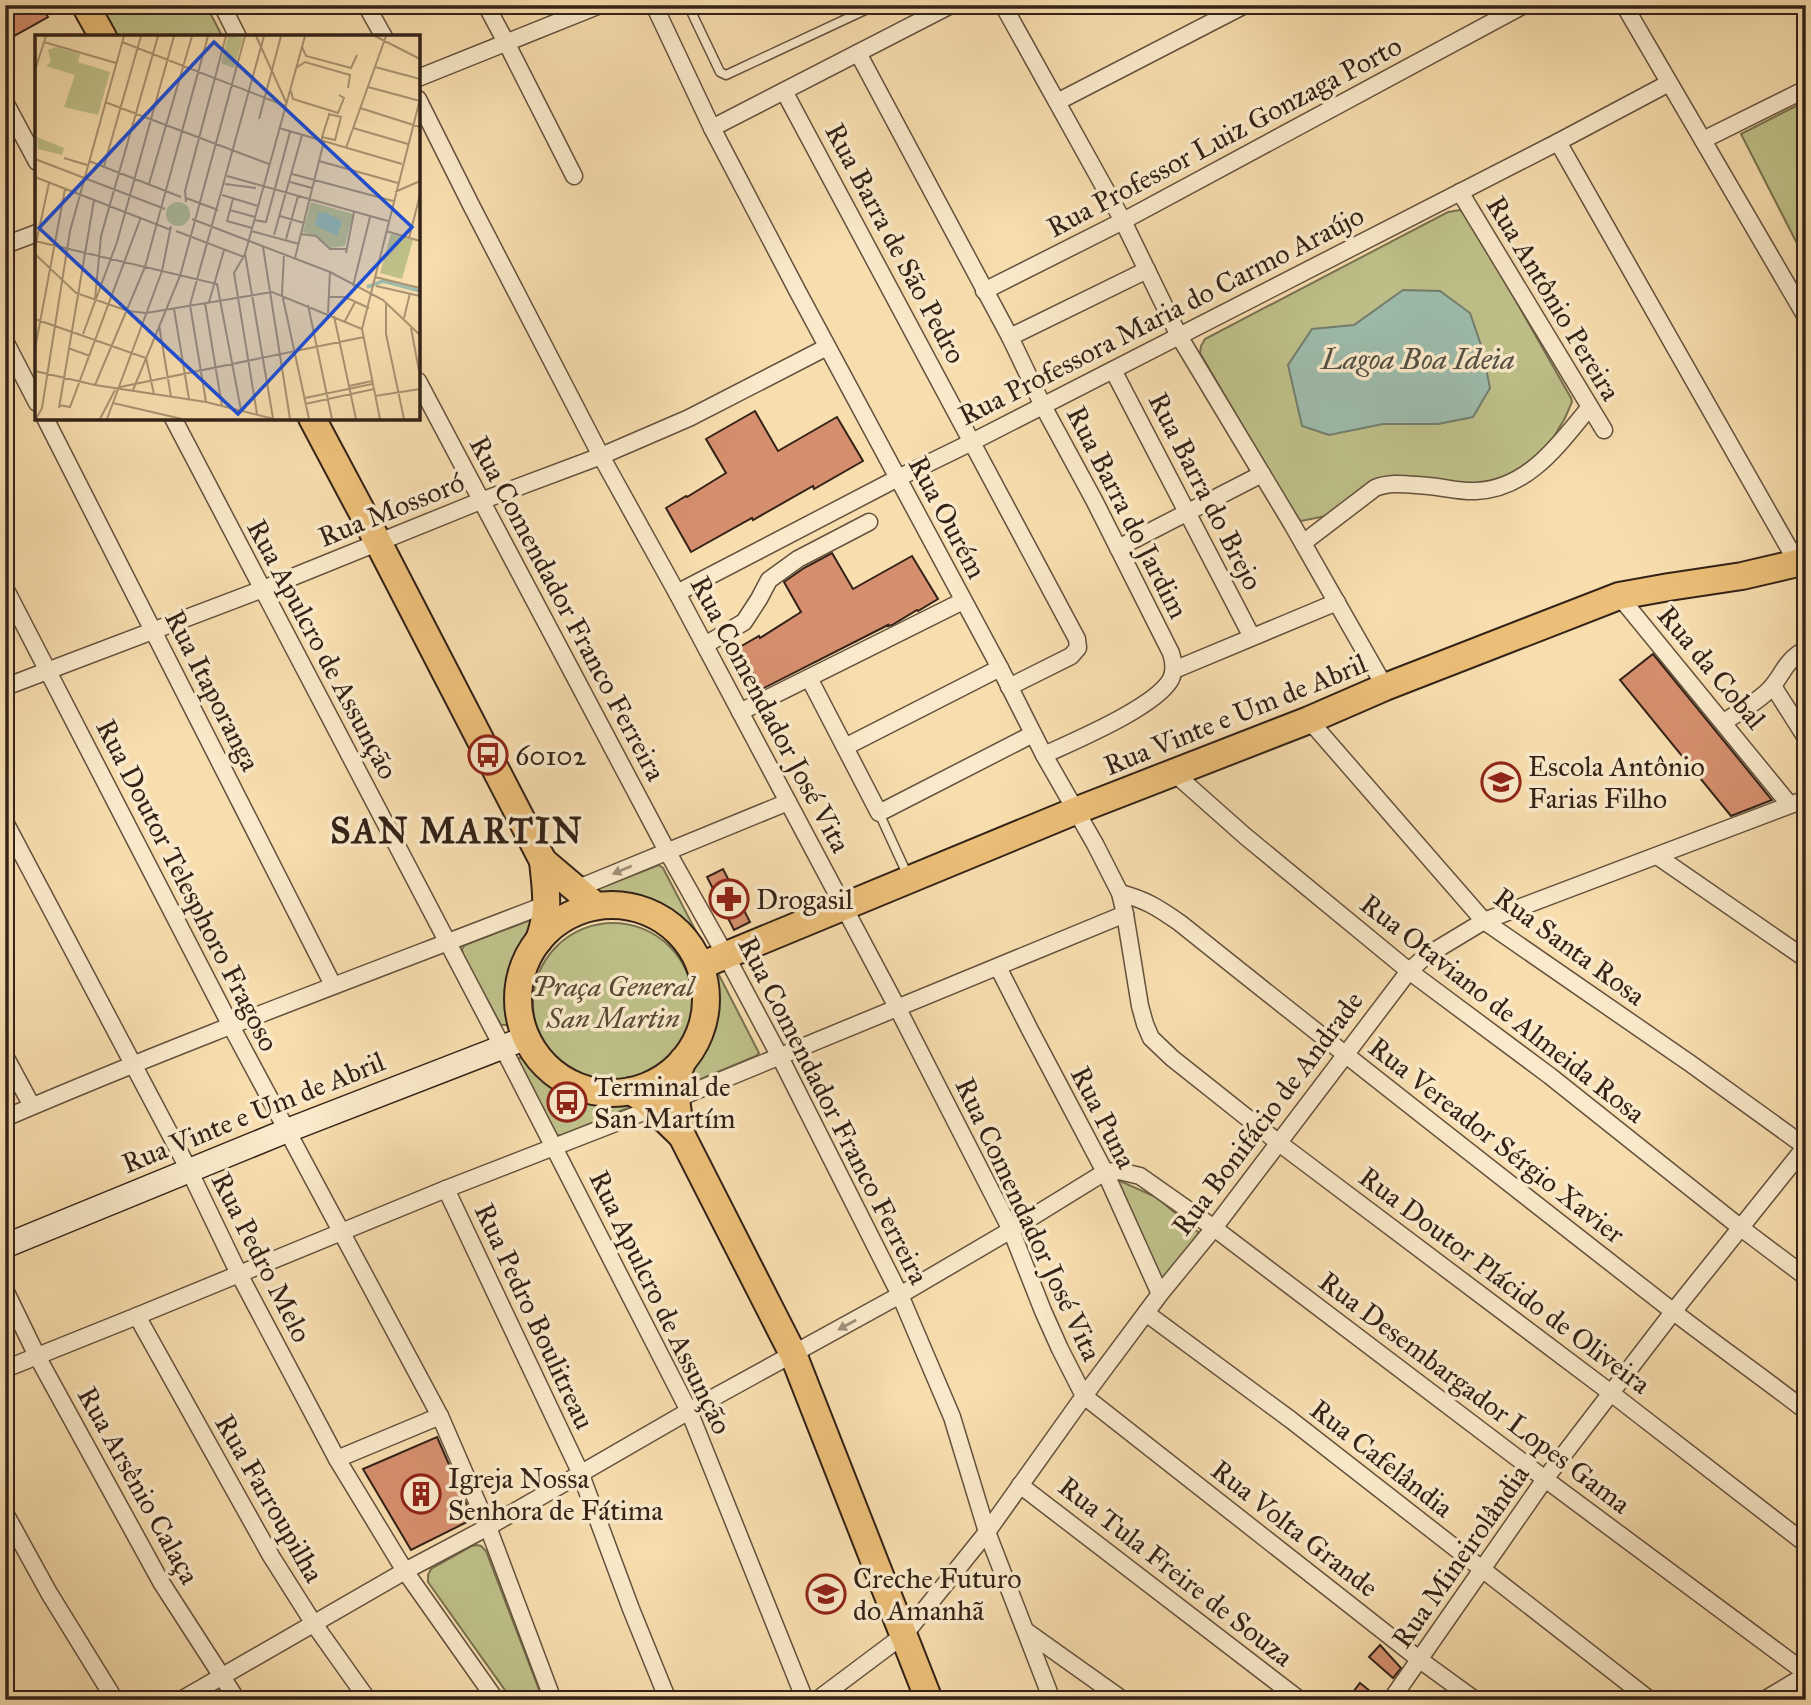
<svg xmlns="http://www.w3.org/2000/svg" width="1811" height="1705" font-family="'IM FELL Great Primer',serif">
<style>
.green{fill:#bfc18a;stroke:#797250;stroke-width:2}
.water{fill:#9dbcac;stroke:#737e70;stroke-width:2}
.building{fill:#d68f6e;stroke:#332217;stroke-width:2}
.lines{fill:none;stroke-linecap:round;stroke-linejoin:round}
.lane-casing{stroke:#64513d;stroke-width:11}
.street-casing{stroke:#64513d;stroke-width:19}
.secondary-casing{stroke:#332217;stroke-width:26}
.primary-casing{stroke:#332217;stroke-width:30}
.lane{stroke:#faeacb;stroke-width:8}
.street{stroke:#faeacb;stroke-width:16}
.secondary{stroke:#faeacb;stroke-width:23}
.primary{stroke:#ecbf78;stroke-width:26}
.oneway{fill:#a0907a}
.labels{text-anchor:middle;stroke-width:7;stroke-linejoin:round;paint-order:stroke}
.street-label{font-size:28px;fill:#332217;stroke:#faeacb}
.poi-label{font-size:28px;fill:#332217;stroke:#faeacb;text-anchor:start}
.park-label{font-size:28px;font-style:italic;fill:#564a34;stroke:#faeacb}
.water-label{font-size:30px;font-style:italic;fill:#535044;stroke:#faeacb}
.district-label{font-size:35px;font-weight:bold;letter-spacing:2px;fill:#332217;stroke:#faeacb}
.inset-river{fill:none;stroke:#9dbcac;stroke-width:3.5}
.inset-road{fill:none;stroke:#a99372;stroke-width:2}
.view{fill:#1d4ed8;fill-opacity:0.15;stroke:#1d4ed8;stroke-width:3.5}
.inset-edge{fill:none;stroke:#332217;stroke-width:3.5}
</style>
<rect width="100%" height="100%" fill="#f8deaf"/>
<filter id="stains"><feTurbulence type="fractalNoise" baseFrequency=".00286" numOctaves="4"/><feColorMatrix values="0 0 0 0 .2 0 0 0 0 .09 0 0 0 0 .02 0 0 0 .5 -.17"/></filter>
<radialGradient id="worn" r=".72"><stop offset=".6" stop-color="#630" stop-opacity="0"/><stop offset="1" stop-color="#630" stop-opacity=".3"/></radialGradient>
<g class="green">
<polygon points="98,5 206,5 221,34 219,37 115,37"/>
<polygon points="1806,101 1806,261 1741,134"/>
<polygon points="1460,210 1467,215 1571,398 1572,402 1565,418 1549,445 1526,467 1487,485 1402,480 1331,515 1301,521 1297,519 1200,353 1201,346 1205,339 1448,212"/>
<path d="M659,865L663,868L701,941L702,945H699C667,907 643,899 593,898L590,892Z"/>
<path d="M533,919L537,926C526,946 513,966 509,988C507,1000 509,1011 509,1022L507,1025H501L463,955L462,949L465,945Z"/>
<circle cx="613" cy="1003" r="80"/>
<polygon points="715,974 719,975 759,1053 756,1056 689,1084 693,1067 703,1052 713,1026 715,1002 712,977"/>
<path d="M523,1056C528,1061 532,1067 538,1073C563,1097 599,1110 634,1103L633,1106L562,1135H557L553,1131L518,1060L519,1058Z"/>
<polygon points="1120,1181 1156,1197 1198,1232 1198,1236 1165,1278 1161,1277 1118,1183"/>
<polygon points="477,1545 481,1546 486,1551 543,1700 512,1700 428,1582 428,1575 431,1569 472,1546"/>
</g>
<polygon class="water" points="1403,290 1440,291 1470,313 1482,348 1490,388 1473,417 1438,424 1383,424 1329,435 1302,426 1288,365 1312,329 1354,325"/>
<g class="building">
<polygon points="5,5 41,5 48,17 5,41"/>
<polygon points="755,411 778,451 837,417 863,461 814,489 813,486 753,520 752,518 691,552 666,508 686,496 687,497 726,473 706,439"/>
<polygon points="832,553 853,589 912,556 938,599 918,611 917,610 892,625 888,626 888,625 762,689 738,648 759,636 760,638 801,612 784,582 804,568"/>
<polygon points="1653,654 1772,800 1731,816 1620,680"/>
<polygon points="723,869 750,922 734,930 707,877"/>
<polygon points="437,1437 473,1519 411,1550 363,1469"/>
<polygon points="1380,1645 1401,1668 1393,1678 1369,1657"/>
<polygon points="1360,1683 1381,1700 1347,1700"/>
</g>
<g class="lines">
<g class="lane-casing">
<g id="lane">
<polyline points="688,5 720,72 726,75 876,5"/>
<polyline points="879,813 908,876"/>
</g>
</g>
<g class="street-casing">
<g id="street">
<polyline points="222,5 238,37"/>
<polyline points="366,5 384,37"/>
<polyline points="486,5 507,44 574,176"/>
<polyline points="654,5 712,128 798,292 1000,668 1044,755 1095,844 1120,893 1125,914 1140,1006 1145,1024 1151,1038 1172,1058 1279,1143 1611,1393 1806,1544"/>
<polyline points="1003,5 1123,221 1179,336 1292,524 1385,687"/>
<polyline points="1624,5 1806,317"/>
<path d="M858,53L1010,337L1043,406L1094,500L1171,653C1174,662 1175,670 1171,679C1156,707 1074,741 1044,755"/>
<polyline points="418,78 600,5"/>
<polyline points="784,91 1077,639 1078,648 1071,656 1009,687"/>
<polyline points="418,99 471,205 601,456 677,593 897,1007 1011,1230 1043,1311 1060,1349 1084,1396 1420,1660 1475,1700"/>
<polyline points="5,102 37,162"/>
<polyline points="1057,102 1245,5"/>
<polyline points="712,128 951,5"/>
<polyline points="1703,140 1806,89"/>
<polyline points="1558,142 1798,564"/>
<polyline points="1460,192 1604,430"/>
<polyline points="5,245 37,233"/>
<polyline points="984,291 1123,221 1524,5"/>
<polyline points="1010,337 1147,270"/>
<polyline points="5,341 37,403"/>
<polyline points="1113,370 1252,637"/>
<polyline points="418,381 667,851 731,965 780,1057 900,1295 952,1417 987,1532 1052,1700"/>
<polyline points="45,418 333,985"/>
<polyline points="173,418 503,1048 689,1411 805,1700"/>
<path d="M1303,543L1375,488C1391,481 1410,485 1428,486C1443,487 1460,492 1476,491C1528,489 1559,444 1589,408"/>
<polyline points="1118,548 1262,474"/>
<polyline points="5,588 231,1026 440,1416 488,1527 553,1700"/>
<polyline points="677,593 898,478 972,442 1558,142 1669,83"/>
<polyline points="1619,596 1790,805"/>
<polyline points="705,645 744,622 759,599 769,580 798,559 869,522"/>
<polyline points="1174,670 1337,602"/>
<polyline points="809,678 879,813 1033,734"/>
<polyline points="1773,686 1806,738"/>
<polyline points="5,687 263,589 473,504 601,456 689,418 827,347"/>
<polyline points="740,712 963,601"/>
<polyline points="1309,720 1484,921 1691,1064 1806,1147"/>
<path d="M1724,722C1739,712 1756,703 1769,690C1785,673 1783,662 1806,649"/>
<polyline points="845,747 1000,668"/>
<polyline points="1174,773 1245,836 1409,971 1550,1076 1741,1228 1806,1277"/>
<polyline points="5,822 189,1170 239,1274 337,1459 405,1571 496,1700"/>
<polyline points="1657,856 1806,959"/>
<polyline points="576,889 788,802"/>
<path d="M1120,893C1146,900 1157,907 1180,923C1342,1053 1506,1181 1670,1309C1715,1344 1761,1376 1806,1411"/>
<polyline points="998,967 1030,1030 1105,1172 1160,1294"/>
<polyline points="5,1056 32,1106"/>
<polyline points="676,1099 1125,914"/>
<path d="M5,1118C184,1041 366,974 547,904"/>
<polyline points="446,1189 580,1472 631,1609 668,1700"/>
<polyline points="5,1290 37,1356 161,1582 237,1700"/>
<polyline points="1146,1313 1291,1420 1650,1700"/>
<polyline points="137,1316 271,1556 314,1624 368,1700"/>
<polyline points="5,1369 137,1316 446,1189 654,1108"/>
<polyline points="337,1459 440,1416"/>
<polyline points="1020,1485 1300,1700"/>
<polyline points="5,1513 49,1593 115,1700"/>
<polyline points="1026,1631 1123,1700"/>
<polyline points="181,1700 405,1571 488,1527 689,1411 900,1295 1011,1230 1105,1172 1119,1171 1140,1176 1214,1228 1545,1479 1806,1673"/>
<polyline points="817,1700 905,1634 987,1532 1084,1396 1160,1294 1214,1228 1409,971 1426,956 1484,921 1806,799"/>
<polyline points="1391,1700 1545,1479 1673,1312 1806,1146"/>
<polyline points="1764,1700 1806,1675"/>
</g>
</g>
<g class="secondary-casing">
<polyline id="secondary" points="5,1246 286,1131 526,1038"/>
</g>
<g class="primary-casing">
<g id="primary">
<polyline points="85,5 103,37"/>
<path d="M312,418L378,542L543,861C546,892 550,910 539,940"/>
<polyline points="543,861 596,906"/>
<circle cx="612" cy="999" r="94"/>
<polyline points="700,966 1075,811 1309,720 1385,687 1619,596 1669,587 1742,576 1806,561"/>
<polyline points="631,1091 645,1100 682,1136 793,1354 929,1700"/>
<path d="M682,1136C677,1109 671,1086 683,1060"/>
</g>
</g>
<use href="#lane" class="lane"/>
<use href="#street" class="street"/>
<use href="#secondary" class="secondary"/>
<use href="#primary" class="primary"/>
</g>
<defs><path id="oneway-solid" d="M-6-.8H1V-3.2L6.5 0L1 3.2V.8H-6Z" transform="scale(1.75)"/></defs>
<g class="oneway">
<use href="#oneway-solid" transform="translate(622 870) rotate(157)"/>
<use href="#oneway-solid" transform="translate(847 1325) rotate(151)"/>
</g>
<defs>
<g id="bus-ring" transform="scale(2.0125)"><circle r="9.5" fill="#faeacb" stroke="#8f2418" stroke-width="1.5"/><path d="M-5-6H5V4H4V6H2V4H-2V6H-4V4H-5ZM-3.5-4V0h7V-4ZM-3.5 1.2v1.5H-2V1.2ZM2 1.2v1.5H3.5V1.2Z" fill="#8f2418"/></g>
<g id="school-ring" transform="scale(2.0125)"><circle r="9.5" fill="#faeacb" stroke="#8f2418" stroke-width="1.5"/><path d="M0-5L7-2L0 1L-7-2ZM-4 1L0 2.5L4 1V4Q0 6-4 4Z" fill="#8f2418"/></g>
<g id="pharmacy-ring" transform="scale(2.0125)"><circle r="9.5" fill="#faeacb" stroke="#8f2418" stroke-width="1.5"/><path d="M-2-6h4v4h4v4h-4v4h-4v-4h-4v-4h4Z" fill="#8f2418"/></g>
<g id="building-ring" transform="scale(2.0125)"><circle r="9.5" fill="#faeacb" stroke="#8f2418" stroke-width="1.5"/><path d="M-4-6H4V6H1V3H-1V6H-4ZM-2.5-4.3h1.7v1.8h-1.7ZM.8-4.3h1.7v1.8H.8ZM-2.5-1h1.7V.8h-1.7ZM.8-1h1.7V.8H.8Z" fill="#8f2418"/></g>
</defs>
<g fill-rule="evenodd">
<use href="#bus-ring" x="488" y="755"/>
<use href="#school-ring" x="1501" y="782"/>
<use href="#pharmacy-ring" x="729" y="899"/>
<use href="#bus-ring" x="567" y="1102"/>
<use href="#building-ring" x="421" y="1494"/>
<use href="#school-ring" x="826" y="1594"/>
</g>
<g class="labels">
<g class="street-label">
<text transform="translate(1224 136) rotate(-28)" y="10">Rua Professor Luiz Gonzaga Porto</text>
<text transform="translate(896 243) rotate(62)" y="10">Rua Barra de São Pedro</text>
<text transform="translate(1554 298) rotate(59)" y="10">Rua Antônio Pereira</text>
<text transform="translate(1161 315) rotate(-27)" y="10">Rua Professora Maria do Carmo Araújo</text>
<text transform="translate(1206 491) rotate(63)" y="10">Rua Barra do Brejo</text>
<text transform="translate(391 509) rotate(-22)" y="10">Rua Mossoró</text>
<text transform="translate(1128 512) rotate(63)" y="10">Rua Barra do Jardim</text>
<text transform="translate(948 517) rotate(62)" y="10">Rua Ourém</text>
<text transform="translate(568 608) rotate(62)" y="10">Rua Comendador Franco Ferreira</text>
<text transform="translate(323 649) rotate(62)" y="10">Rua Apulcro de Assunção</text>
<text transform="translate(1712 667) rotate(50)" y="10">Rua da Cobal</text>
<text transform="translate(213 690) rotate(63)" y="10">Rua Itaporanga</text>
<text transform="translate(771 714) rotate(62)" y="10">Rua Comendador José Vita</text>
<text transform="translate(1235 714) rotate(-22)" y="10">Rua Vinte e Um de Abril</text>
<text transform="translate(188 885) rotate(63)" y="10">Rua Doutor Telesphoro Fragoso</text>
<text transform="translate(1570 946) rotate(36)" y="10">Rua Santa Rosa</text>
<text transform="translate(1503 1008) rotate(38)" y="10">Rua Otaviano de Almeida Rosa</text>
<text transform="translate(834 1110) rotate(63)" y="10">Rua Comendador Franco Ferreira</text>
<text transform="translate(253 1112) rotate(-22)" y="10">Rua Vinte e Um de Abril</text>
<text transform="translate(1267 1113) rotate(-53)" y="10">Rua Bonifácio de Andrade</text>
<text transform="translate(1104 1117) rotate(63)" y="10">Rua Puna</text>
<text transform="translate(1497 1140) rotate(38)" y="10">Rua Vereador Sérgio Xavier</text>
<text transform="translate(1029 1219) rotate(65)" y="10">Rua Comendador José Vita</text>
<text transform="translate(262 1257) rotate(63)" y="10">Rua Pedro Melo</text>
<text transform="translate(1505 1280) rotate(37)" y="10">Rua Doutor Plácido de Oliveira</text>
<text transform="translate(661 1302) rotate(64)" y="10">Rua Apulcro de Assunção</text>
<text transform="translate(535 1316) rotate(65)" y="10">Rua Pedro Boulitreau</text>
<text transform="translate(1475 1392) rotate(37)" y="10">Rua Desembargador Lopes Gama</text>
<text transform="translate(1382 1458) rotate(38)" y="10">Rua Cafelândia</text>
<text transform="translate(139 1485) rotate(61)" y="10">Rua Arsênio Calaça</text>
<text transform="translate(270 1498) rotate(60)" y="10">Rua Farroupilha</text>
<text transform="translate(1295 1528) rotate(38)" y="10">Rua Volta Grande</text>
<text transform="translate(1460 1556) rotate(-55)" y="10">Rua Mineirolândia</text>
<text transform="translate(1176 1571) rotate(38)" y="10">Rua Tula Freire de Souza</text>
</g>
<g class="poi-label">
<text x="515" y="765">60102</text>
<text x="1528" y="776">Escola Antônio<tspan x="1528" dy="32">Farias Filho</tspan></text>
<text x="756" y="909">Drogasil</text>
<text x="594" y="1096">Terminal de<tspan x="594" dy="32">San Martím</tspan></text>
<text x="448" y="1488">Igreja Nossa<tspan x="448" dy="32">Senhora de Fátima</tspan></text>
<text x="853" y="1588">Creche Futuro<tspan x="853" dy="32">do Amanhã</tspan></text>
</g>
<g class="park-label">
<text x="613" y="996">Praça General<tspan x="613" dy="32">San Martin</tspan></text>
</g>
<g class="water-label">
<text x="1418" y="369">Lagoa Boa Ideia</text>
</g>
<g class="district-label">
<text x="457" y="843">SAN MARTIN</text>
</g>
</g>
<g transform="translate(35 35)">
<rect width="385" height="385" fill="#f8deaf"/>
<path d="M193,1L208,3L199,33L186,28ZM21,12L45,19L43,27L75,37L63,80L29,72L40,40L11,31L16,27L13,15ZM2,102L29,113L27,120L3,114ZM276,167L318,179L310,211L294,213L281,201L268,197ZM131 179a12 12 0 1 1 24 0a12 12 0 1 1-24 0ZM356,199L378,205L367,244L345,238Z" fill="#bfc18a"/>
<path d="M289,177L307,186L302,201L280,190L283,178Z" fill="#9dbcac"/>
<path class="inset-river" d="M332,252L348,246L385,256"/>
<path class="inset-road" d="M221,1L251,67M340,1L385,24M9,7L81,28M87,7L251,71M267,12L271,21L316,33L322,20M340,32L385,44M261,33L270,27L315,40L313,53M0,35L11,1M333,52L385,66M256,56L258,64L303,78L309,63L304,60M70,67L234,129M325,73L385,92M224,84L246,1M244,93L367,129M318,93L373,109M287,106V102L294,80V79L306,82L300,105L287,102M311,113L351,1M29,123L52,130M0,124L130,174M54,126L146,162M284,126L363,148M69,131L106,1M257,139L358,166M192,141L353,186M0,142L136,195M255,147L277,153M114,149L157,1M190,149L221,153M360,157L385,146M187,160L223,171M151,163L183,175M198,164L192,186L217,193M151,167L150,156L191,1M195,175L220,182M245,181L269,188M157,184L295,237L348,265L385,300M219,185L231,187L255,97M141,196L209,222M216,196L264,209M351,196L385,206M266,199L281,201L295,214H311M239,200L267,100M374,203L385,160M251,204L263,161M0,206L182,249L206,375M228,212L255,384M0,213L14,148M311,218L319,177M0,219L41,258L93,276L111,278L237,257L327,294M210,219L238,383M249,219L247,259L274,384M260,223L289,106M340,242L385,253M318,251L335,182M341,251L385,261M294,262H310L334,273M60,264L66,201L123,1M174,267L189,215M170,268L187,371M351,268V299L369,384M273,270L297,384M139,274L154,364M293,278L295,237M299,281L321,384M369,283L375,258M0,284L111,323L119,359M310,286L320,267M124,290L136,362M376,293L385,341M48,299L82,207L139,1M33,313L55,321M0,314L30,154M0,336L60,350L171,367L239,384M60,350L110,232L173,1M314,351L337,346M85,352L329,302M98,355L145,241L210,1M340,361L385,354M270,363L337,349M171,367L155,270L229,1M78,368L147,384M270,369L339,354M24,370L35,372L106,182M24,373L59,165M222,379L199,238L210,219L270,1M1,384L7,373L35,196L89,1M65,384L80,355M72,384L127,236L136,191M345,384L327,294L385,64"/>
<path class="view" d="M179,7L377,192L203,379L4,193Z"/>
<rect width="385" height="385" class="inset-edge"/>
</g>
<rect width="1811" height="1705" fill="none" stroke="#f8deaf" stroke-width="28"/>
<rect x="7" y="7" width="1797" height="1691" fill="none" stroke="#332217" stroke-width="3.5"/>
<rect x="14" y="14" width="1783" height="1677" fill="none" stroke="#332217" stroke-width="2"/>
<rect width="100%" height="100%" filter="url(#stains)"/>
<rect width="100%" height="100%" fill="url(#worn)"/>
</svg>
